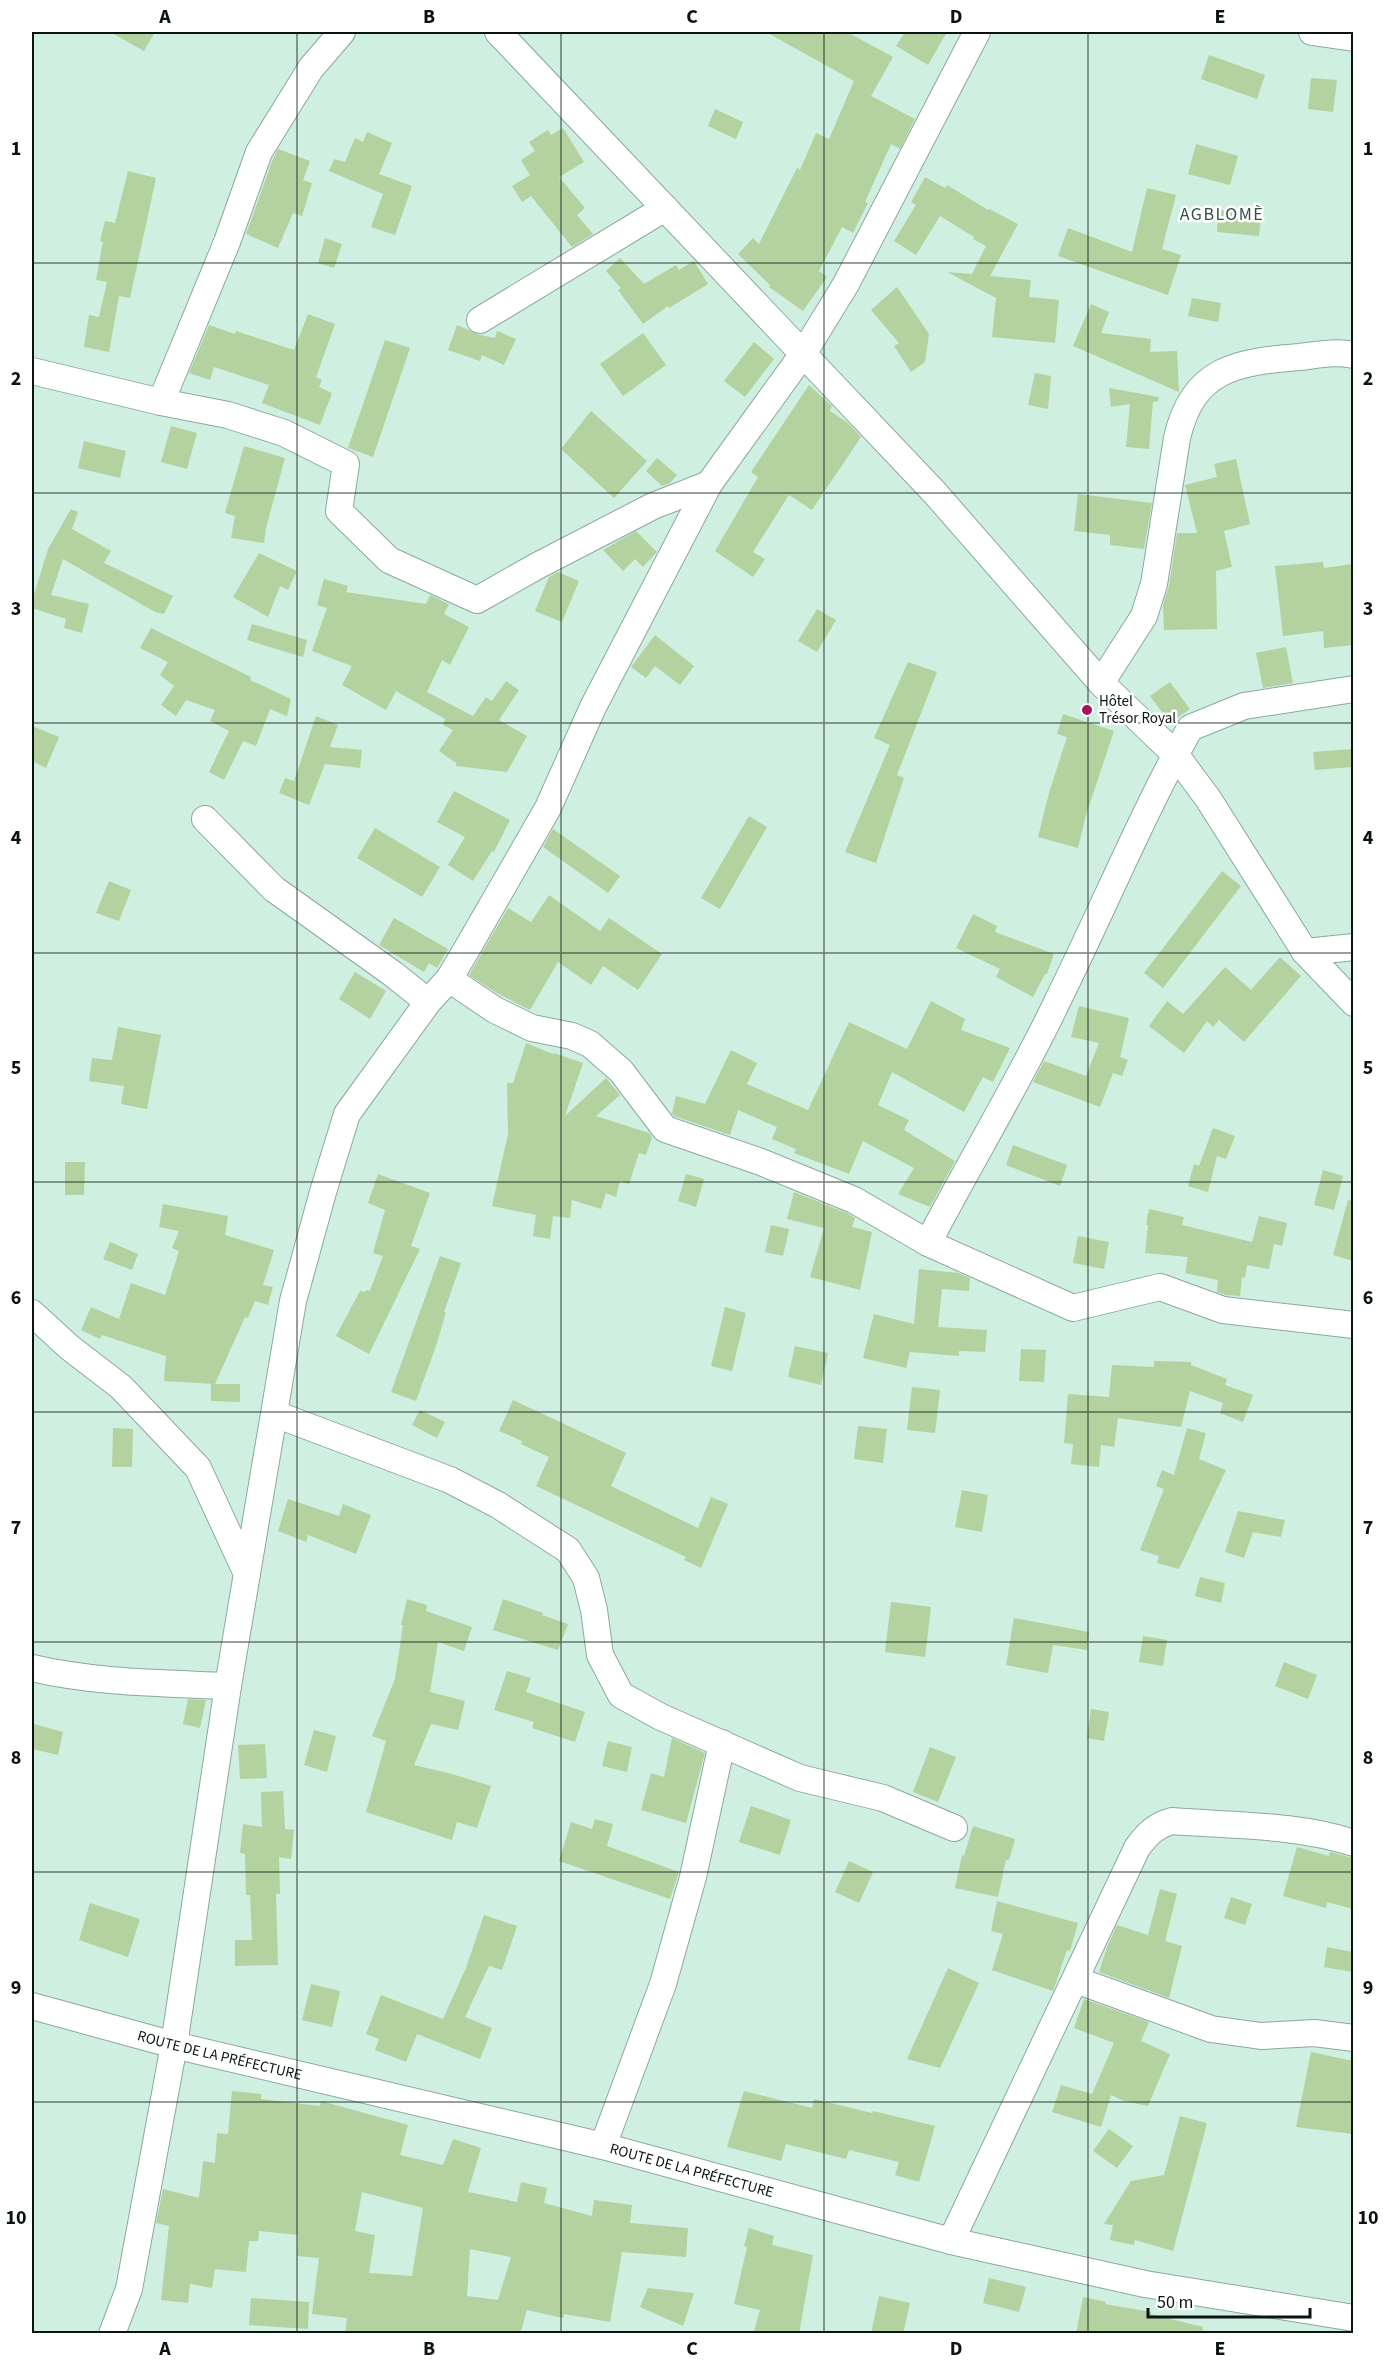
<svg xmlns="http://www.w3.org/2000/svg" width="1385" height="2365" font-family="'Source Sans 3',sans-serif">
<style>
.building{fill:#b3d29f;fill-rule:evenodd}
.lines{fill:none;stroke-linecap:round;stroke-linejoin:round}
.minor-casing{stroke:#8ba99d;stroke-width:28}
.minor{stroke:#fff;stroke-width:26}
.grid{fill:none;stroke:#0a1511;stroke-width:1.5;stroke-opacity:0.55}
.poi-dot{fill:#a3175f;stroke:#fff;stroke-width:2}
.labels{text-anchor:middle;stroke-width:5;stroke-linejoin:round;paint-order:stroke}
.poi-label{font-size:15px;fill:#0a1511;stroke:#fff;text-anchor:start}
.street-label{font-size:15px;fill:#0a1511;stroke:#fff}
.quarter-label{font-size:18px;letter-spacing:1.5px;fill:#355146;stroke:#fff}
.neatline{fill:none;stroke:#0a1511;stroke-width:2}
.grid-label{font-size:20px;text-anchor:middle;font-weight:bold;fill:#0a1511}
</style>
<rect width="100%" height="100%" fill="#cfefe1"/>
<g class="building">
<polygon points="110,32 155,32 144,51"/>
<polygon points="766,32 847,32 893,57 871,96 915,119 900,149 891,144 865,202 868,203 853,233 842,227 819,271 827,277 803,311 769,287 770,285 738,254 753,238 759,244 797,168 800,170 816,133 829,139 854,81"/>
<polygon points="905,32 947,32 928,65 896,46"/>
<polygon points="1209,55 1265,75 1257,99 1201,79"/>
<polygon points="1311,78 1337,80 1333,112 1308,109"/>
<polygon points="715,109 743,122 736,139 708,126"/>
<polygon points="563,128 584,162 559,177 585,208 577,215 593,234 572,247 531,196 522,202 512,186 530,175 521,160 535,151 529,142 548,130 551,135"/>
<polygon points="367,132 392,143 379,174 412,186 395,235 371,227 383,194 329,171 334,159 345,162 355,138 363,142"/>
<polygon points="1196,144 1238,156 1230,185 1188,174"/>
<polygon points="278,149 310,161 303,180 312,183 302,216 293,213 278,248 246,234 273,159"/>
<polygon points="128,171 156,178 130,298 119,296 109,352 84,347 89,315 99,317 107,282 96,280 103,242 100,241 105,221 115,223"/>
<polygon points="925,177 945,188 947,185 988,210 989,209 1018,224 990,276 1031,280 1029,297 1059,300 1055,343 992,337 996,298 947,272 972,274 986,246 973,239 974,237 940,216 916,255 894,241 916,205 911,202"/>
<polygon points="1147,188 1176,195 1162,249 1181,255 1168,295 1058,256 1068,228 1132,252"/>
<polygon points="1218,210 1261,213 1259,236 1217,232"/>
<polygon points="325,238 342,244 334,268 318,263"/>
<polygon points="620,258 644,284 676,265 679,270 694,261 708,284 669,308 668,306 643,324 618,290 621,288 606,271"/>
<polygon points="897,287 929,334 925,362 911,372 894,346 899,343 871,310"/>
<polygon points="1192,298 1221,303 1218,322 1188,316"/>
<polygon points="1091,304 1109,312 1101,333 1151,339 1150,352 1177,351 1179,392 1073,346"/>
<polygon points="308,314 335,324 316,377 322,380 319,387 332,393 320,425 262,403 269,385 214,367 210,380 189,373 209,325 235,334 236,331 294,350"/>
<polygon points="457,325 480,335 495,338 497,331 516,339 504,365 482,355 480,361 448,350"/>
<polygon points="643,333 666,365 623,396 600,364"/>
<polygon points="385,340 410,348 373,457 348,448"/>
<polygon points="754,342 774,359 745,397 724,381"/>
<polygon points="1035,373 1051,376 1048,409 1028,405"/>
<polygon points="809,385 832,406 830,411 848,423 861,437 812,510 789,495 753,552 765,559 753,577 715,551 758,477 751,472"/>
<polygon points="1109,388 1159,397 1158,401 1153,402 1149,449 1126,447 1130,404 1111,407"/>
<polygon points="591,411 647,461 614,498 561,449"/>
<polygon points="171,426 197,433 187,469 161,462"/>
<polygon points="84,441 126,451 120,478 78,468"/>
<polygon points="244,446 285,458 266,528 264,543 231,538 235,516 225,513"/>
<polygon points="657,458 677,475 670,483 662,486 646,471"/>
<polygon points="1236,459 1250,524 1224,531 1232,567 1216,571 1217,629 1164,630 1163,605 1169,586 1177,533 1197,533 1185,485 1217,477 1214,464"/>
<polygon points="1078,494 1152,503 1144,549 1110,545 1110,535 1074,531"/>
<polygon points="71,509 78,512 72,529 111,551 104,563 173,596 164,614 155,612 63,559 51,595 89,604 82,633 64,628 66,619 32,608 32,601 48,549"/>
<polygon points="636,531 657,552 643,567 635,559 623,571 603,550"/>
<polygon points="259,553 297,571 288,590 280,586 268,617 233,597"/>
<polygon points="1323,562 1324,568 1353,564 1353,645 1324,648 1323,631 1283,636 1275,566"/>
<polygon points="558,572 579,581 562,622 535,611 549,577"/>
<polygon points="324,579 348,586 346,592 426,604 430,595 449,604 444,614 469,627 450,665 442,660 427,692 473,716 486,697 492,701 506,681 519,690 499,720 527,736 507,772 456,766 456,763 439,751 453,730 443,725 445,719 396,691 386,710 342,685 352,666 312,651 327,608 317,605"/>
<polygon points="817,609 836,620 817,652 798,641"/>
<polygon points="252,624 307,640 303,657 247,640"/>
<polygon points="151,628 251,677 250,680 291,699 287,716 270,709 256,746 243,741 224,780 209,772 229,731 210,721 215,710 186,700 176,716 161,705 174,686 160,675 168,662 140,648"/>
<polygon points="655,635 694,666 680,685 655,666 646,678 631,667"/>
<polygon points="1286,647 1293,683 1263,688 1256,653"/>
<polygon points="908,662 937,672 897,775 904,778 876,863 845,852 890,745 874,738"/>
<polygon points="1170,682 1190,709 1170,723 1150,696"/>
<polygon points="1063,714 1114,731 1086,815 1078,848 1038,837 1049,793 1067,737 1057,734"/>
<polygon points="316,716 338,725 330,747 362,750 360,768 325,764 309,805 279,793 285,778 294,781"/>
<polygon points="32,726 59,737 46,768 32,761"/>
<polygon points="1353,749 1353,767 1315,770 1313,752"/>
<polygon points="454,791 510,820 494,852 492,851 473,881 448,865 465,837 437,822"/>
<polygon points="749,816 767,827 720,909 701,898"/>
<polygon points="375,828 440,867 422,897 357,858"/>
<polygon points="553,829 620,876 608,893 543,847"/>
<polygon points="1222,871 1241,886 1163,988 1144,973"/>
<polygon points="109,881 131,890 119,921 96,913"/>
<polygon points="549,895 600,931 609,918 662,954 638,990 603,966 591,985 558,962 530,1010 497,993 469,975 508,908 531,922"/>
<polygon points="973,914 997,926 995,932 1054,954 1047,974 1045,974 1033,997 996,977 1000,969 956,948"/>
<polygon points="394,918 448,949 437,968 429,963 424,972 379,945"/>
<polygon points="1280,957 1301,976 1244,1042 1219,1020 1213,1027 1207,1021 1184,1053 1149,1026 1167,1001 1183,1014 1225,967 1251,990"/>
<polygon points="355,972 386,991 370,1019 339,999"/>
<polygon points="931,1001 965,1019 961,1030 1010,1048 993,1082 983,1077 964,1112 892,1072 878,1105 909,1120 904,1130 955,1161 930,1207 898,1194 914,1168 863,1141 849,1174 794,1153 796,1149 772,1139 777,1127 738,1110 730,1135 674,1116 672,1113 676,1096 705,1104 731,1050 757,1063 747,1084 808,1110 849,1022 907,1049"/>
<polygon points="1079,1006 1129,1018 1120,1057 1128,1060 1122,1076 1113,1073 1100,1107 1033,1082 1044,1061 1086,1076 1099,1043 1071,1037"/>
<polygon points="118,1027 161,1035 147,1109 121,1104 124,1086 89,1081 92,1058 112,1060"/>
<polygon points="526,1043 553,1054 554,1053 583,1063 565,1116 606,1078 620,1095 596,1116 649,1133 652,1137 646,1155 639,1153 629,1184 620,1181 616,1197 606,1193 601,1209 572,1200 570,1218 553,1216 550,1239 533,1236 536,1215 492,1206 508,1134 507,1083 513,1083"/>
<polygon points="1213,1128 1235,1136 1226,1159 1217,1156 1208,1192 1188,1186 1194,1164 1199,1166"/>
<polygon points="1013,1145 1067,1165 1060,1186 1006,1165"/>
<polygon points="65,1162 85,1162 84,1195 65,1195"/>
<polygon points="1323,1170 1343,1176 1334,1210 1314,1205"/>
<polygon points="378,1174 430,1193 411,1246 420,1249 369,1354 336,1336 360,1291 365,1292 366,1290 370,1291 383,1256 373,1253 385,1210 368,1203"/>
<polygon points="686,1174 704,1179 696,1207 678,1201"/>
<polygon points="794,1192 847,1213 855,1218 852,1227 872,1232 860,1290 810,1277 824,1228 787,1219"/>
<polygon points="1348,1200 1353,1201 1353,1261 1333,1255"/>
<polygon points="163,1204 228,1216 225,1235 274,1250 263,1285 273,1287 268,1305 255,1301 248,1318 245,1317 215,1384 164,1381 166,1356 102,1335 100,1339 81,1330 91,1307 119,1319 131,1283 165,1295 179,1251 172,1248 179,1231 159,1227"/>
<polygon points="1149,1209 1184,1217 1182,1225 1252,1242 1259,1216 1287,1223 1282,1246 1274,1244 1269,1269 1247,1265 1245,1278 1242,1277 1240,1296 1226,1295 1217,1292 1218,1280 1185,1273 1188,1257 1145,1253 1148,1225 1146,1225"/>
<polygon points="771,1225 789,1229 783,1256 765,1252"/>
<polygon points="1078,1236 1109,1242 1104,1269 1073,1263"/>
<polygon points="110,1242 138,1254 132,1270 103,1259"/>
<polygon points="440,1256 461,1263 444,1312 446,1312 436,1346 416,1401 391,1392"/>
<polygon points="919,1269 958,1273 970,1278 969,1291 942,1289 938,1327 987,1330 985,1352 959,1351 959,1356 910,1352 906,1368 863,1358 874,1314 914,1324"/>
<polygon points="725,1307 746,1313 732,1371 711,1366"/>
<polygon points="795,1346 828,1353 821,1385 788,1377"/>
<polygon points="1021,1349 1046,1350 1044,1382 1019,1381"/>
<polygon points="1154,1361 1191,1362 1191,1365 1227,1379 1225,1385 1253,1395 1243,1422 1220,1413 1223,1403 1190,1391 1181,1427 1118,1418 1114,1447 1101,1445 1099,1467 1071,1464 1073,1444 1064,1443 1068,1394 1109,1397 1112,1365 1154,1367"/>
<polygon points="211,1384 240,1384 240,1402 211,1401"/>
<polygon points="912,1387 940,1390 935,1433 907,1430"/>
<polygon points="513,1400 626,1453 611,1486 698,1528 711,1497 728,1504 701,1568 684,1560 686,1557 536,1486 549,1457 521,1444 522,1441 499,1431"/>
<polygon points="420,1410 445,1422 437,1438 412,1425"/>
<polygon points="858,1426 887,1429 883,1463 854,1459"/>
<polygon points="113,1428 133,1429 132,1467 112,1467"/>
<polygon points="1187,1428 1206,1433 1199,1459 1226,1470 1179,1569 1157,1563 1159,1556 1140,1550 1164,1489 1156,1486 1162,1470 1174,1475"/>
<polygon points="962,1490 988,1495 982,1532 955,1527"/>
<polygon points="288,1499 339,1516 343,1504 371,1515 356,1554 308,1535 306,1542 278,1531"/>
<polygon points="1238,1511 1285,1520 1281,1537 1253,1532 1244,1558 1225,1552"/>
<polygon points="1200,1577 1225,1583 1221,1603 1195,1596"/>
<polygon points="407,1599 427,1605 426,1611 472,1627 464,1651 438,1642 430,1692 465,1701 458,1730 431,1724 414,1765 452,1774 491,1786 477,1828 457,1822 452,1840 366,1812 386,1741 372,1736 395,1679 403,1625 401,1625"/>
<polygon points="503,1599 543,1613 542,1615 568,1624 558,1650 493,1630"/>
<polygon points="891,1602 931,1607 925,1657 885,1652"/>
<polygon points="1014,1618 1089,1632 1087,1650 1053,1645 1048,1673 1006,1665"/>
<polygon points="1143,1636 1167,1640 1163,1666 1139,1662"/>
<polygon points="1284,1662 1317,1675 1308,1699 1275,1686"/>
<polygon points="507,1671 531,1678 526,1692 585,1712 575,1742 532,1728 534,1722 494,1710"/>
<polygon points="188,1699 206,1700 200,1728 183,1724"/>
<polygon points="1091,1709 1109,1712 1104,1741 1087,1738"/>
<polygon points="34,1724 63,1732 58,1755 32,1749"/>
<polygon points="314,1730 336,1736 327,1772 304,1765"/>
<polygon points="672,1738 705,1753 686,1823 641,1810 651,1773 664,1777"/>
<polygon points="608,1741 632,1747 627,1772 602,1766"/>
<polygon points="265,1744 267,1778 240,1779 238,1745"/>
<polygon points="930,1747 956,1757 938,1802 913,1792"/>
<polygon points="283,1791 285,1829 294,1830 291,1859 279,1857 280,1894 276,1894 278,1965 235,1966 235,1940 252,1940 250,1895 246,1895 245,1854 240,1853 243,1824 262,1827 261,1792"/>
<polygon points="751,1806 791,1820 780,1855 739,1842"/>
<polygon points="595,1819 613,1824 607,1846 679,1872 670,1899 559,1861 571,1822 592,1829"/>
<polygon points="973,1826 1015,1839 1009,1860 1006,1860 998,1897 955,1888 962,1855 964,1856"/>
<polygon points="1297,1847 1329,1856 1330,1852 1353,1858 1353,1909 1327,1902 1326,1908 1283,1896"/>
<polygon points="849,1861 873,1872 859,1903 835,1892"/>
<polygon points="1160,1889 1177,1894 1165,1941 1182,1946 1169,1998 1099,1972 1107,1947 1117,1925 1148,1935"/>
<polygon points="1231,1897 1252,1904 1245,1925 1224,1918"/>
<polygon points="997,1901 1078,1923 1070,1951 1067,1950 1053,1991 992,1970 1003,1934 991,1931"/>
<polygon points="90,1903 140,1919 128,1957 79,1940"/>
<polygon points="484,1915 517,1926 502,1970 489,1966 465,2017 492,2028 480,2059 417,2034 406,2062 375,2050 379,2039 366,2034 381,1995 443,2019 466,1968"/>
<polygon points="1327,1947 1353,1952 1353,1972 1324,1967"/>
<polygon points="948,1968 979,1983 940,2068 907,2059"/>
<polygon points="311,1984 340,1991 332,2027 302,2020"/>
<polygon points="1084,1999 1149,2022 1141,2041 1170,2054 1148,2106 1124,2101 1111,2095 1101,2127 1052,2112 1061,2085 1092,2094 1114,2043 1074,2028"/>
<polygon points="1311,2052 1353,2061 1353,2134 1296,2127"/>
<path d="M232,2091L261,2094V2099L320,2106L321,2101L408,2125L400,2155L443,2165L453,2139L481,2148L468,2192L517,2202L521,2182L547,2188L544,2203L592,2216L594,2200L632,2205L630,2223L688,2228L686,2257L622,2252L610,2322L564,2314L563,2318L527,2310L520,2334H345L347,2318L312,2314L319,2258L297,2256L298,2235L259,2231L258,2241H249L246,2272L215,2269L212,2288L190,2284L188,2303L161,2300L169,2226L156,2223L163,2189L199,2198L203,2161L215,2163L217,2133L228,2134ZM362,2192L423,2208L412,2276L369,2273L375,2235L355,2231ZM470,2249L511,2257L498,2300L467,2296Z"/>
<polygon points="744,2091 812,2108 814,2099 872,2113 873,2111 935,2126 919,2182 895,2175 899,2162 849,2150 846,2159 786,2144 781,2161 727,2147"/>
<polygon points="1180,2116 1207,2123 1173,2251 1135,2240 1134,2245 1110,2240 1113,2225 1104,2224 1131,2181 1164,2175"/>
<polygon points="1109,2129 1133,2146 1117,2168 1093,2151"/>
<polygon points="749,2228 774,2236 772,2245 813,2255 799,2334 753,2334 760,2310 734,2304 747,2247 744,2246"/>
<polygon points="989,2278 1026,2287 1019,2312 983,2303"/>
<polygon points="648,2288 694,2293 683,2326 640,2307"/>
<polygon points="879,2296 910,2303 903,2334 871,2334"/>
<polygon points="1083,2297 1106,2302 1105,2304 1151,2312 1151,2314 1203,2327 1202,2334 1076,2334"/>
<polygon points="251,2298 309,2302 308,2329 249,2325"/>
</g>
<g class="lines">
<g class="minor-casing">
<g id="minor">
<polyline points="498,32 935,493 1101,683 1175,754 1209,800 1305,952 1354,1003"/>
<polyline points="1312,32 1354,38"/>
<polyline points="480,320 665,208"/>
<polyline points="32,371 161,402 228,415 284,433 346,464 339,511 389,560 477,600 537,566 653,506 709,484"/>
<polyline points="161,402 227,242 259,152 311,68 342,32"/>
<path d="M1101,683L1144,616L1154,584L1177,438C1193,368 1237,362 1299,357C1318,355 1334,351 1354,355"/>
<polyline points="205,819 274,889 393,974 428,1002"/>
<polyline points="1305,952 1354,947"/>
<polyline points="449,979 495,1010 532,1028 572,1036 590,1044 621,1071 665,1129 761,1162 854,1200 928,1243 1073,1308 1160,1287 1223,1310 1354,1325"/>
<path d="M928,1243C970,1162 1018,1084 1057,1002C1102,911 1141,817 1190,728L1244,706L1354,689"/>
<polyline points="32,1313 69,1347 121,1387 198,1468 247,1574"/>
<polyline points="275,1414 450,1480 498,1505 568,1550 586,1578 594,1610 600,1655 621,1695 661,1717 800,1778 883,1798 954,1828"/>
<path d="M32,1668C96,1683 162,1683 228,1686"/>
<polyline points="1076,1980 1211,2029 1261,2036 1314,2033 1354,2038"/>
<path id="s1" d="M32,2006L174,2045L603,2146L951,2241L1145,2284L1354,2318"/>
<polyline points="603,2146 663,1984 693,1877 722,1743"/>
<path d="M951,2241L1137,1848C1147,1834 1155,1826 1172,1821C1233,1826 1295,1824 1354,1843"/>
<polyline points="112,2334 129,2289 174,2045 228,1686 293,1301 323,1192 347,1114 428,1002 449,979 468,947 548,808 593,707 709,484 803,354 846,284 977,32"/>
</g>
</g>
<use href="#minor" class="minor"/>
</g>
<path class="grid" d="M297,32V2334M561,32V2334M824,32V2334M1088,32V2334M32,263H1354M32,493H1354M32,723H1354M32,953H1354M32,1182H1354M32,1412H1354M32,1642H1354M32,1872H1354M32,2102H1354"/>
<circle class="poi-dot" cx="1087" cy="710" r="6"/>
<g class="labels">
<g class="poi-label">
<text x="1099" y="706">Hôtel<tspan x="1099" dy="17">Trésor Royal</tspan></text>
</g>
<g class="street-label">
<text dy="5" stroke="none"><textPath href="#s1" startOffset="194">ROUTE DE LA PRÉFECTURE</textPath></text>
<text dy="5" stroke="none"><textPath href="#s1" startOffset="680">ROUTE DE LA PRÉFECTURE</textPath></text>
</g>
<g class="quarter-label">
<text x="1222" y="220">AGBLOMÈ</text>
</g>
</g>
<rect width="1385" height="2365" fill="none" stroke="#ffffff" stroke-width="66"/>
<path d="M1148 2308v9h162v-9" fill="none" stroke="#0a1511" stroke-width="3"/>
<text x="1157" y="2308" font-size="18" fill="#0a1511" stroke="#ffffff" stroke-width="4.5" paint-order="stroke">50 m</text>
<rect x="33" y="33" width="1319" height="2299" class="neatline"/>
<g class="grid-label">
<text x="165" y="23">A</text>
<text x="429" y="23">B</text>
<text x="692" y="23">C</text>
<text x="956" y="23">D</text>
<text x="1220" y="23">E</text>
<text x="16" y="155">1</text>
<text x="1368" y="155">1</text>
<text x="16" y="385">2</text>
<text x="1368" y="385">2</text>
<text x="16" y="615">3</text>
<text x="1368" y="615">3</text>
<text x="16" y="844">4</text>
<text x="1368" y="844">4</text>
<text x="16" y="1074">5</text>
<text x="1368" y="1074">5</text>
<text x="16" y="1304">6</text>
<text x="1368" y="1304">6</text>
<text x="16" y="1534">7</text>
<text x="1368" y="1534">7</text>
<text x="16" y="1764">8</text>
<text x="1368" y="1764">8</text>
<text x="16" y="1994">9</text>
<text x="1368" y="1994">9</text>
<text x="16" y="2224">10</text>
<text x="1368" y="2224">10</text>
<text x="165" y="2355">A</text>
<text x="429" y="2355">B</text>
<text x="692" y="2355">C</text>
<text x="956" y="2355">D</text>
<text x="1220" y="2355">E</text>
</g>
</svg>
